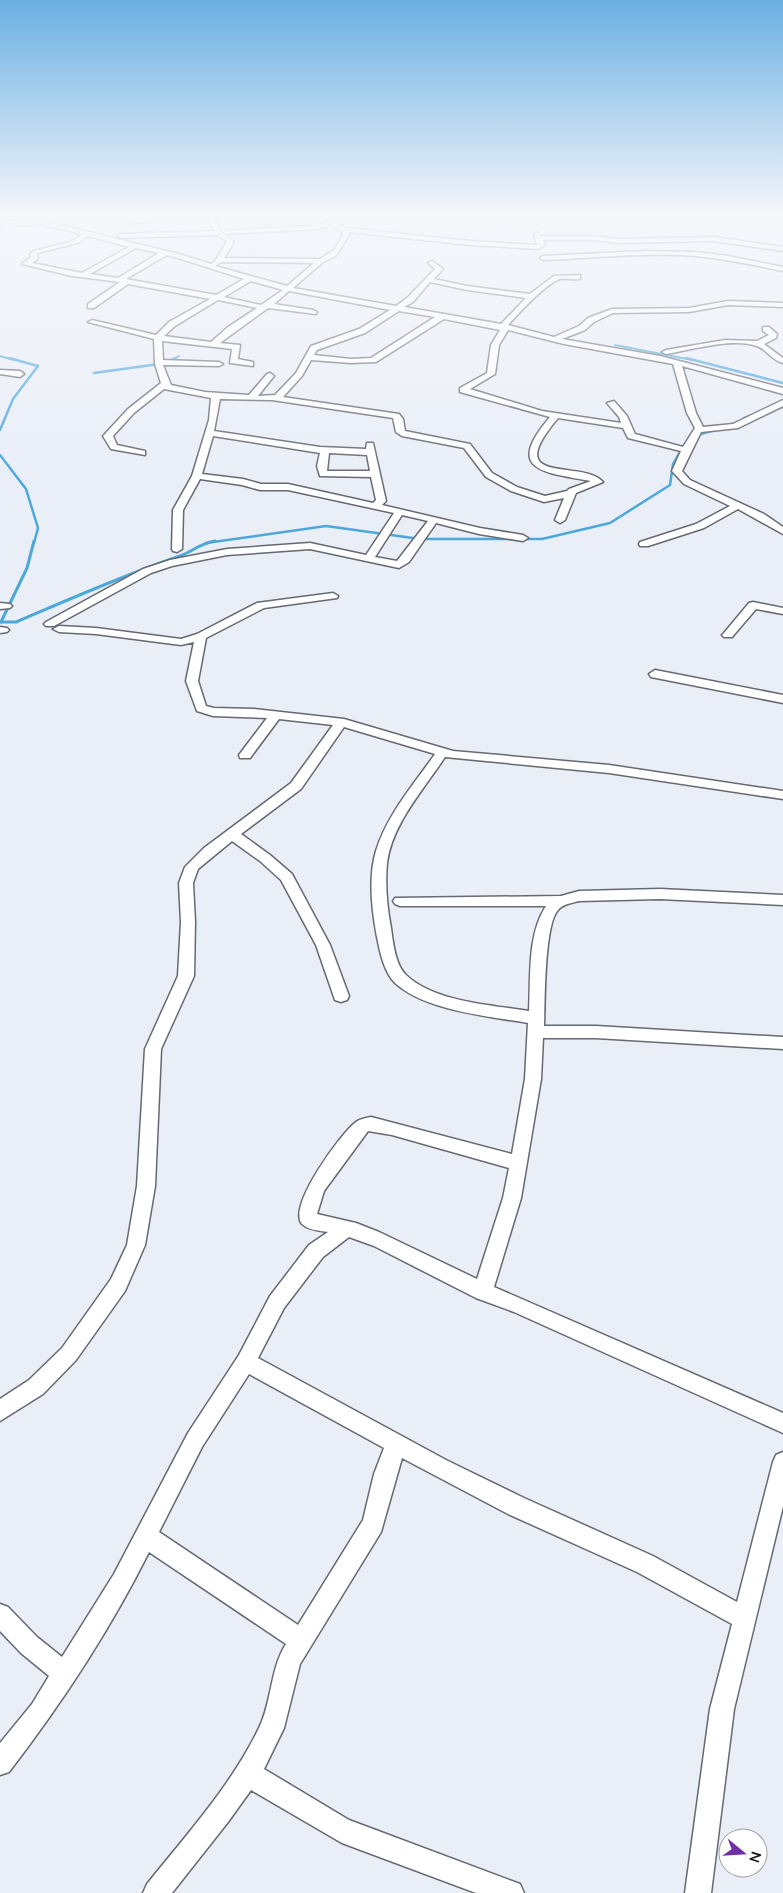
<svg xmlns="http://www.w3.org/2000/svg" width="783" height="1893" font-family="Mulish,sans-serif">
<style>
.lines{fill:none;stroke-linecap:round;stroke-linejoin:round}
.stream-far2{stroke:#4da8da;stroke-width:2}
.stream-far1{stroke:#4da8da;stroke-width:2.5}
.stream{stroke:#4da8da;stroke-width:3}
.minor-casing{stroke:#656970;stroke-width:3}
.minor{fill:#fff;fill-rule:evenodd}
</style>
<rect width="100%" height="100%" fill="#eaeef7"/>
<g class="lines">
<g class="stream-far2">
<polyline points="28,224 73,232"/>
<polyline points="0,228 31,214"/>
<polyline points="615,345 692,360"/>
<polyline points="0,356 14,360"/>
<polyline points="172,360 179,356"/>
</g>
<g class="stream-far1">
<polyline points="686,358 783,383"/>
<polyline points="168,362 175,358"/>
<polyline points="94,373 159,364"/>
<polyline points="773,410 783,407"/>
<polyline points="742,422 744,418 764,411"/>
<polyline points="0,430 13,399 38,366 9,358"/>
<polyline points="698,435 715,430"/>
<polyline points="0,455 26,489 38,528 34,543"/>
<polyline points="206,543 326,526 420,539 542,539 610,523 670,485 673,464 683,447"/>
</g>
<g class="stream">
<path d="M0,622H16C70,599 124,575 180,556C193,551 201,543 215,541"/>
<polyline points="1,622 27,568 34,541"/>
</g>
<g class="minor-casing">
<g id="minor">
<path d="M8,214C18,214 26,218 36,218C43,219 51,214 59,214L44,221L179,254L211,264L215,261L227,242L218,235L121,238L118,236L121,234L214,231L210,223V214H216L217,223L221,231L318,225L334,220L345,228L470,241L537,245L534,234L537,232L541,236H593L619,239L714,237L783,247V251L714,241L619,243L593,240H543L545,245L538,249L470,245L348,232L349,235L336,256L323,262L293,288L396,306L407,298L435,269L428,263L432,261L443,269L434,279L467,286L530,294L554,276L580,275V279C573,280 566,278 560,279C545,284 519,313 508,325L554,337L579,326L588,318L612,309L689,308L728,301L783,303V307L728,305L689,312L613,313L594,322L585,330L562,339L660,356L783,388V394L682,366L696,413L703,427L733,424L783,400V406L738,428L701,432L682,471L690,480L764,514L783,527V534L738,509L704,528L648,546H640L639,544L640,542L696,524L730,506L684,484L672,471L681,451L628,438L623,428L558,418C499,488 582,458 603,482L576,493L565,520L560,523L555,520L564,498L544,502L511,491L486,477L464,448L402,436L396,432L393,418L272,400L220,399L214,431L320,447L366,449L367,443H373L386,501L382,505L480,528L523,535L528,538L523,541L479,534L436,523L409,562L399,568L310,549L227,555L172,566L151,573L54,626H46L44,624L46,622L143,569L170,560L227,549L310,543L366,555L394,513L288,490H260L242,485L200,479L183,510L182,549L177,552L173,551L172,549L173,510L192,476L209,420L211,398L164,389L134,413L113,436L117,445L145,451V455L111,449L103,436L105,434L128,409L161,383L155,364L154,339L88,322L92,320L156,335L169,322L210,299L128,284L94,308H88V304L120,282L72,276L22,264L31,257L30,254L34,251L73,241L82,234L37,223L28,226L0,225V221H30ZM332,225L341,231L343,235L334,250L320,259L224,258L234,242L225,234L319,229ZM88,236L129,247L82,273L32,263L38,258L37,255L38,253L77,243ZM136,248L159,253L118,278L90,274ZM167,255L175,257L244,279L216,295L126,279ZM221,262L314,263L287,286L215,266ZM251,281L283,290L261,305L224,297ZM430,282L467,290L526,298L501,324L404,307L413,302ZM289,291L390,310L359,329L311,346L296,373L275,395L258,396L274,376L270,373L267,374L249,395L205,392L171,385L163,365L219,366L223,364L219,362L163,360L162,341L232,349L230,363L253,366V362L238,359L240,345L220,343L268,308L316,314L317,312L313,310L274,304ZM218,300L257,308L228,327L211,342L164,336L175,326ZM399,311L435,317L371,358L351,359L314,355L317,350L365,333ZM444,319L500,330L491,345L487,373L460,388V392L550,417C504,471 543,472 591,481L569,489L567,491L545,496L517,487L492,473L470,444L405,431L403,419L399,414L283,397L302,376L311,360L351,363L376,362ZM508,330L564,344L673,364L687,413L695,428L683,447L635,434L627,416L614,401L607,403L619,417L621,423L542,411L470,389L495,374L499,345ZM213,436L320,453L317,466L320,476L371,477L376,500L373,503L288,484H261L243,479L202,474ZM329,453L367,455L370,471H327ZM402,515L428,521L397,561L375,557Z"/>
<polygon points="163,214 197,214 194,216 172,216 133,224 130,222"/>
<polygon points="299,214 317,214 338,218 335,220"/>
<path d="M646,251L695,252L728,256L783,267V271C754,265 725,259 696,256C646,252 594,258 543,260L540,258L543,256Z"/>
<path d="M763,327H769L777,334L776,338L764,344L783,358V363C772,360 767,350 757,346C734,337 690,350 666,354L662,352L666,350L725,340L757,341L769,335L763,331Z"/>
<polygon points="0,370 20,371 24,374 20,377 0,374"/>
<path d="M333,593L338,596L337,598L264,608L206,638L198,681L206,706L214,708L254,709L344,719L453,751L609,765L783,791V799L609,773L445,757C424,789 392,824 387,863C385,885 387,907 391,928C393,942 395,964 406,975C434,1002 492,1005 529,1011C531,977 527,935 546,906H400L395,904L393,901L395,898L561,896L579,891L660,889L783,895V905L660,899L579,901C572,903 563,904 558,910C544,925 545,1003 544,1026H596L783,1037V1049L596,1038H543L541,1079L521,1198L494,1287L783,1413V1433L514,1312L476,1298L374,1246L349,1237L323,1257L284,1308L258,1358L446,1460L524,1498L653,1556L737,1602L773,1462L776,1455L783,1452V1506L734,1709L711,1893H685L710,1709L732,1624L637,1572L508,1514L402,1458L381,1532L300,1664L284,1728L264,1769L349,1820L520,1884L524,1893H476L342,1843L251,1790L228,1822L172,1893H143L147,1884C187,1834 231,1786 259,1728C272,1702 270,1669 286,1644L149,1552C110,1630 62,1703 9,1772L0,1775V1743L32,1704L49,1676L21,1653L0,1631V1604L8,1607L37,1637L62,1657L114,1574L188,1433L239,1355L270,1296L309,1245L328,1232C320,1231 308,1230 302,1224C287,1207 341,1133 356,1122C360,1119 366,1118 371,1117L512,1154L525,1079L528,1023C488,1016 426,1011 395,983C384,972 380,952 377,937C372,911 368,877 376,851C387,815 414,784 435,754L344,727L301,789L241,834L270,855L292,874L330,945L349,996L347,1000L341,1002L335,1000L316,945L281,880L260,861L232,841L198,869L193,883L195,922L194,976L161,1049L155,1186L145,1245L125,1291L76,1360L43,1394L0,1421V1399L29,1380L62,1348L111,1279L127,1245L137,1186L145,1049L178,976L181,922L179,883L185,867L204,848L291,783L333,725L279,719L250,758H240L239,755L267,718L213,716L197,711L186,681L194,642L181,645L96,634L59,632L53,629L59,626L96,628L181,639L197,634L257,603ZM368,1131L392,1135L509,1168L503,1198L477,1279L379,1232L356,1223L317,1214L324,1191ZM249,1374L384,1448L374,1474L363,1520L298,1625L159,1532L202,1447Z"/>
<polygon points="753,602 783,608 783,614 756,609 732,637 724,637 722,635 724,633 749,603"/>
<polygon points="0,603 10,604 12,606 10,608 0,609"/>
<polygon points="0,627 7,628 9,630 7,632 0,633"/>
<polygon points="655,670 783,695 783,703 651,677 649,674"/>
</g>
</g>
<use href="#minor" class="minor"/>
</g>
<linearGradient id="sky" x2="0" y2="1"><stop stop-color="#6aafe2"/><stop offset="0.45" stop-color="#f6f7fb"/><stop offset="1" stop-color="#f6f7fb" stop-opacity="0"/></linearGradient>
<rect width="783" height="479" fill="url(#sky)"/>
<g transform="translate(743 1853) rotate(108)"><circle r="24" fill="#ffffff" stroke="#a0a0a1"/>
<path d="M0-4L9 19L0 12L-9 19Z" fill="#6f2ea3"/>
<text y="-8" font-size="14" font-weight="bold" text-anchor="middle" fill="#111215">N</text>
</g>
</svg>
